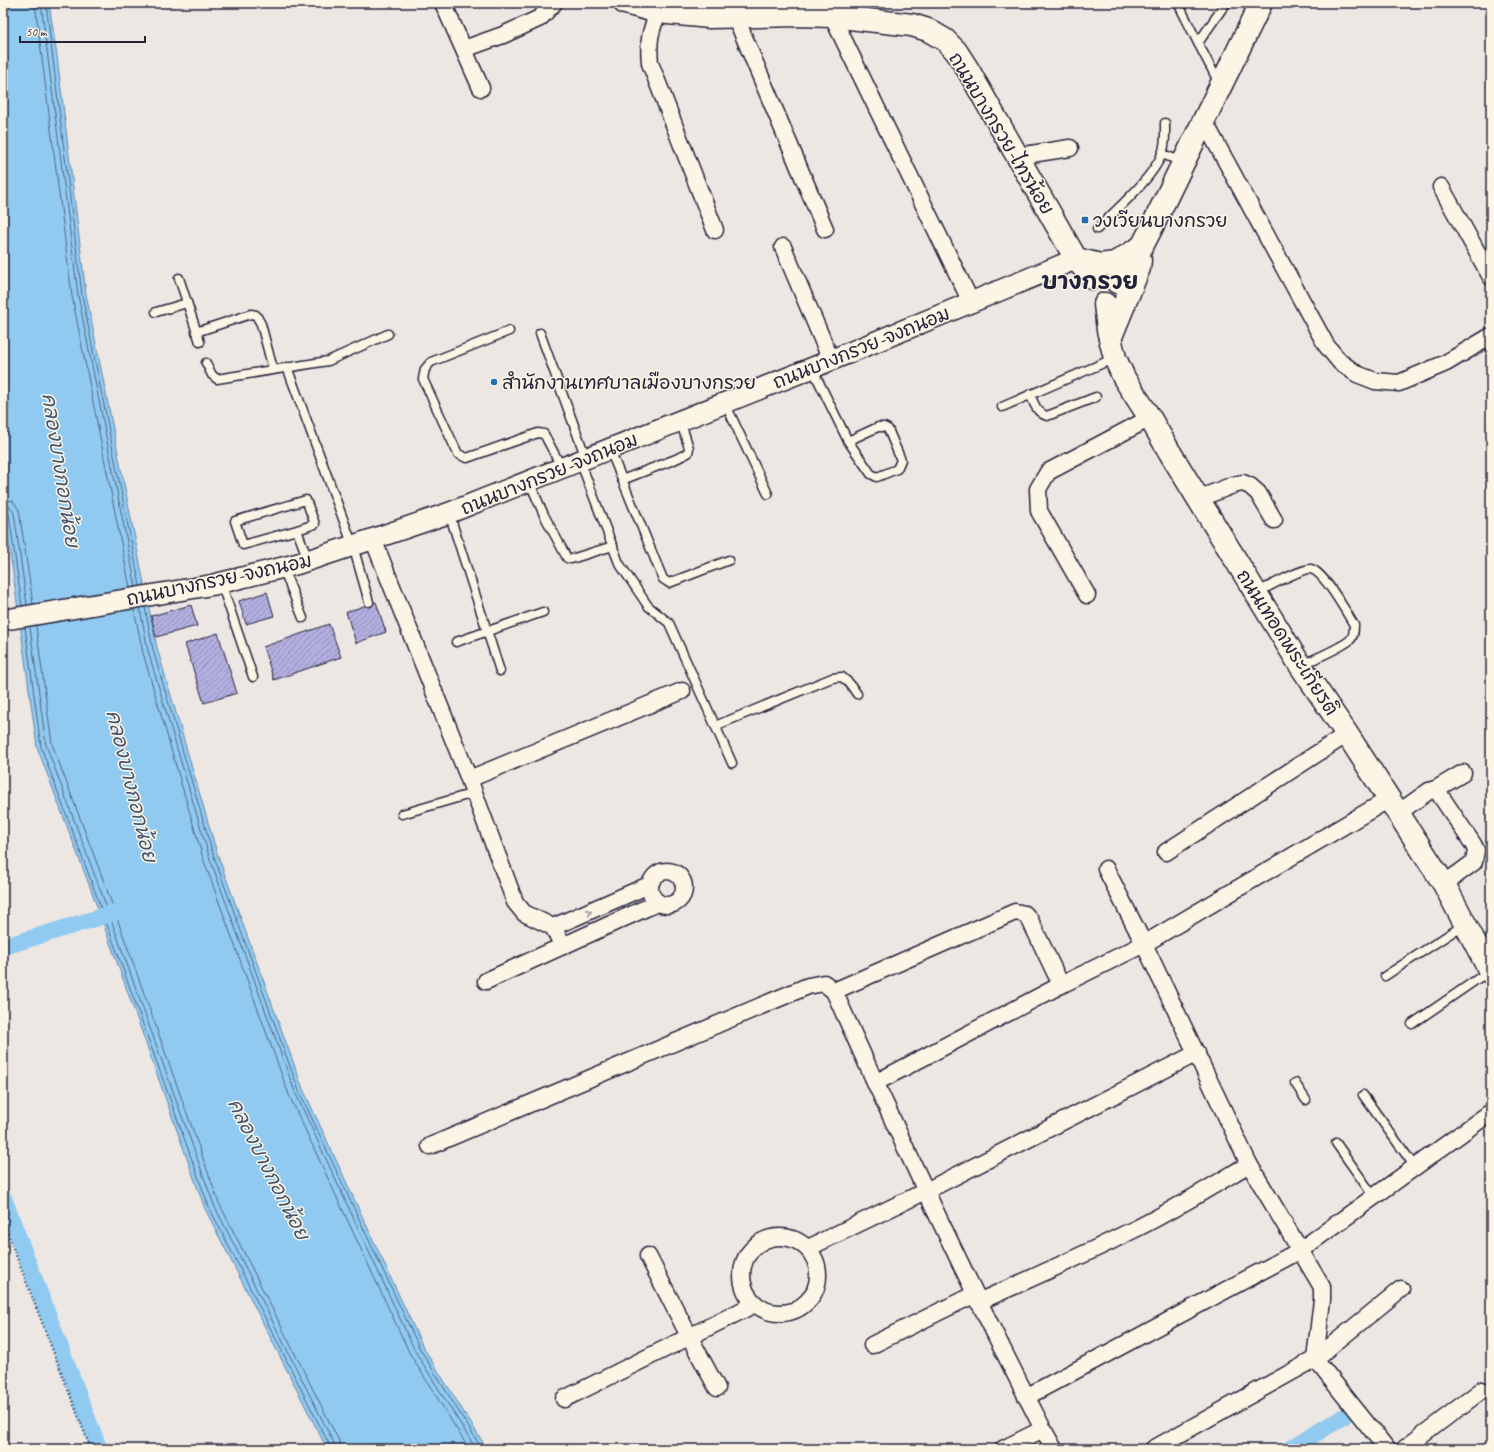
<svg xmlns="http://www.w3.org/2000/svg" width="1494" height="1452" font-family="Caveat,'Playpen Sans Thai',sans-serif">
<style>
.water{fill:#91caf0;stroke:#6587a8}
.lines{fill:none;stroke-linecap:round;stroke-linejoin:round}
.shore{stroke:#4e6583;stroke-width:1}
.canal{stroke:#91caf0;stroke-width:17}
.building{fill:url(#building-hatch);stroke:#22223b}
.service-casing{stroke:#22223b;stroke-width:11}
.minor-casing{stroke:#22223b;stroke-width:19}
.tertiary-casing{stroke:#22223b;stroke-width:23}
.secondary-casing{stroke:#22223b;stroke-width:25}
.path{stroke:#22223b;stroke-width:2.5;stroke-dasharray:1 3;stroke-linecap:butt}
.service{stroke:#fcf5e5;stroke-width:8}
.minor{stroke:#fcf5e5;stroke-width:16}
.tertiary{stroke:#fcf5e5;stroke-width:20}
.secondary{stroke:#fcf5e5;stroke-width:22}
.oneway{stroke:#9a9698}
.poi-dot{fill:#1f6fb2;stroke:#fcf5e5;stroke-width:1.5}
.labels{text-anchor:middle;stroke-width:3;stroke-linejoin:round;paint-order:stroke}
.street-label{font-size:19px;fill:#22223b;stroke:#fcf5e5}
.poi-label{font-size:19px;fill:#22223b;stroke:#fcf5e5;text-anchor:start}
.water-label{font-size:20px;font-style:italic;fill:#435471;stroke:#fcf5e5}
.district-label{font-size:23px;font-weight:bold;fill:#22223b;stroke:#fcf5e5}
</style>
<defs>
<pattern id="building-hatch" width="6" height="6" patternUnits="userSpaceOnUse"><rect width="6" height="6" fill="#b3afe0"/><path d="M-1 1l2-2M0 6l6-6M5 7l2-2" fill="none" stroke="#918eb7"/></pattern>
</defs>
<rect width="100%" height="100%" fill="#ede7e4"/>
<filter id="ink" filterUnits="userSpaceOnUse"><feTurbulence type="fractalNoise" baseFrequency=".025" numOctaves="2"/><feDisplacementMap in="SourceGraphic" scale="8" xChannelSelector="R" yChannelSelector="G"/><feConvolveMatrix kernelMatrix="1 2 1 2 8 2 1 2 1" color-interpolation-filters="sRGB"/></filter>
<g filter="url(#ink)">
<polygon class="water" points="3,3 49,3 57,56 86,294 157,648 217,853 303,1089 423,1347 487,1449 327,1449 205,1209 93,895 37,747 3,501"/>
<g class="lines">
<g class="shore">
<polyline points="35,3 72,296 130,588"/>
<polyline points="41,3 78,295 136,587"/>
<polyline points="46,3 82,295 140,586"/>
<polyline points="3,499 13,501 19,510 33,604"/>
<polyline points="3,505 10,507 14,513 27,605"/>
<polyline points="3,510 7,510 9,514 22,606"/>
<polyline points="145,607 153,650 213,854 299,1091 420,1349 482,1449"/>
<polyline points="140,608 148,651 209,856 295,1092 415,1351 476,1449"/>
<polyline points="134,609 143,653 203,858 289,1095 410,1354 469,1449"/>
<polyline points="36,626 52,744 107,890 219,1203 339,1441 341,1449"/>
<polyline points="25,627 41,747 96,894 209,1207 330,1446 330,1449"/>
<polyline points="30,627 46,745 101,892 214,1205 334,1443 335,1449"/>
</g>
<g class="canal">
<polyline points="3,947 123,910"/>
<polyline points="3,1197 99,1449"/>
<polyline points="1290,1449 1343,1417"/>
</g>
</g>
<g class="building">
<polygon points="267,592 274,616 246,624 239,601"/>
<polygon points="376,602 386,632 356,643 346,612"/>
<polygon points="191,605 197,626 156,637 151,616"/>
<polygon points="329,624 341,657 274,680 263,647"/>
<polygon points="218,633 237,693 204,703 185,644"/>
</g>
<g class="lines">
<g class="service-casing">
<g id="service">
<polyline points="1178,3 1198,43 1226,3"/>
<polyline points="1198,43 1219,83"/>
<polyline points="1162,154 1183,162"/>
<path d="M1097,229C1117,209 1152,179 1162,154C1166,144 1165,133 1165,123"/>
<polyline points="179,278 200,342"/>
<polyline points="156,312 187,303"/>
<polyline points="509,331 431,362 425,369 423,379 458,454 467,458 538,433 544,434 562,468"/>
<polyline points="196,332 251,314 256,315 261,324 273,369"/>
<polyline points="540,333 586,458"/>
<polyline points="206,363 212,375 217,379 328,361 388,334"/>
<polyline points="287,367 353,546 369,602"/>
<polyline points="812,368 848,441 871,474 877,477 897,469 901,460 888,429 884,427 878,427 848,441"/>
<path d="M1030,394C1034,404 1037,413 1047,416L1096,397"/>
<polyline points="725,403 768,494"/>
<polyline points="1002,407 1115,358"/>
<polyline points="610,450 663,579 669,583 729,560"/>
<polyline points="580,461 619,563 648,606 669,623 732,763"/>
<polyline points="622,480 676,459 688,453 689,448 680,420"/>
<polyline points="529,481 544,515 567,558 571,559 613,546"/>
<polyline points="449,513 500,671"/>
<polyline points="297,530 243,545 235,521 306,500 315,524 297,530 308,560"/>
<polyline points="283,568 303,618"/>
<polyline points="221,583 253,677"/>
<path d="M1258,592C1268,587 1302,568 1311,569C1323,571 1347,613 1354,625C1354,630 1354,636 1350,640C1341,648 1314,659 1302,665"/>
<polyline points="456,642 543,612"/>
<polyline points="715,726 832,678 842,677 850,684 857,694"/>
<polyline points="402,814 474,793"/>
<polyline points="1385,976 1465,924"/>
<polyline points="1412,1024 1489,971"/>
<polyline points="1295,1083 1306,1100"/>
<polyline points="1363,1095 1415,1167"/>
<polyline points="1336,1143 1374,1197"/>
</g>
</g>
<g class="minor-casing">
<g id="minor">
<polyline points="443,3 481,88"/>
<path d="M658,12C650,33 648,40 650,63L715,230"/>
<polyline points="832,16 971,302"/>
<polyline points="736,18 825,229"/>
<polyline points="464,49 503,35 540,18 554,3"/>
<polyline points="1204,121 1326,345 1340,362 1357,374 1375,381 1399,383 1446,363 1491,336"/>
<polyline points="1018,156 1070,148"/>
<polyline points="1441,187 1491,277"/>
<polyline points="783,247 831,360"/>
<polyline points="1198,499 1233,485 1243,483 1250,486 1258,493 1274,520"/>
<polyline points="373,539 469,779 515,902 524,913 553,927 563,946"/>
<polyline points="1087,595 1039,511 1038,489 1048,472 1150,418"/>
<polyline points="469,779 682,691"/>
<polyline points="1436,789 1463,773"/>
<polyline points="1398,813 1429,791 1436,789 1473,844 1476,850 1474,862 1444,884"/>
<polyline points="1166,852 1347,734"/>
<polyline points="1106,869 1144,944 1249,1164 1322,1287 1322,1300 1315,1359 1387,1449"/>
<circle cx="667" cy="888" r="17"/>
<polyline points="553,927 649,885"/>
<polyline points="486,981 657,903"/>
<polyline points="875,1083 1061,985 1144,944 1389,799"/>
<polyline points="430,1146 808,986 824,983 834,991"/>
<circle cx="780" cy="1275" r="38"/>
<polyline points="808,1248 926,1191 1197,1053"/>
<polyline points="648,1256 689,1336 717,1388"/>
<path d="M978,1302C1028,1280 1078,1258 1127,1233C1169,1213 1209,1188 1249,1164"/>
<polyline points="872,1345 975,1294"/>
<polyline points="1026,1397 1299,1251 1491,1112"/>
<polyline points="564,1399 755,1304"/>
<polyline points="1003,1449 1043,1429"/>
<path d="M1054,1449L1043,1429C969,1285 900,1139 834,991L1015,912L1025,914L1030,920L1061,985"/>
<polyline points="1153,1449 1315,1359 1401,1289"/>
<polyline points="1404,1449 1482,1390"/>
</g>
</g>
<g class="tertiary-casing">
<polyline id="tertiary" points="3,620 212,585 297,564 373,539 449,513 812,368 1076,259"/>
</g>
<g class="secondary-casing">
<g id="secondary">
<polyline points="625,3 658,12 710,17 798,15 832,16 912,25 928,30 945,40 956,51 967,68 1076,259 1092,278"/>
<polyline points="1076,259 1100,265 1115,263 1138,249"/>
<polyline points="1117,282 1139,252 1150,231 1261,3"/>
<polyline points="1105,304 1108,330 1115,358 1124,378 1150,418 1169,451 1300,665 1347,734 1444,884 1491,973"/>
<polyline points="1110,339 1139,268 1140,260"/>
</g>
</g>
<polyline class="path" points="3,1222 91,1449"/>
<use href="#service" class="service"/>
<use href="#minor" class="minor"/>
<use href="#tertiary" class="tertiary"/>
<use href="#secondary" class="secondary"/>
</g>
<defs><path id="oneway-chevron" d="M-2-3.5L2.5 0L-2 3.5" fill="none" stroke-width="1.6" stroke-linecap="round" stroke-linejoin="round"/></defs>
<use class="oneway" href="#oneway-chevron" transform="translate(589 912) rotate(-23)"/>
</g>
<g class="poi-dot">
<rect x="1081" y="216" width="8" height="8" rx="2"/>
<circle cx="494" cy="382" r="4"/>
</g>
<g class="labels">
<g class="street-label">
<text transform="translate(1002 133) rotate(59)" y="7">ถนนบางกรวย-ไทรน้อย</text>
<text transform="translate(861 347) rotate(-22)" y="7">ถนนบางกรวย-จงถนอม</text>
<text transform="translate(549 473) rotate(-22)" y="7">ถนนบางกรวย-จงถนอม</text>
<text transform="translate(219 579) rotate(-12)" y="7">ถนนบางกรวย-จงถนอม</text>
<text transform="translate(1288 642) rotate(57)" y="7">ถนนเทอดพระเกียรติ</text>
</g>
<g class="poi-label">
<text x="1093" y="227">วงเวียนบางกรวย</text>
<text x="502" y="389">สำนักงานเทศบาลเมืองบางกรวย</text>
</g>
<g class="water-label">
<text transform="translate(61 470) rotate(81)" y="7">คลองบางกอกน้อย</text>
<text transform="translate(132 786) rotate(76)" y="7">คลองบางกอกน้อย</text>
<text transform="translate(269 1169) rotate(63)" y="7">คลองบางกอกน้อย</text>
</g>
<g class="district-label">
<text x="1090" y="289">บางกรวย</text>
</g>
</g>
<rect width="1494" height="1452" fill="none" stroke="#fcf5e5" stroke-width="16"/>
<rect x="8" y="8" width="1478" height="1436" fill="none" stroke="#22223b" stroke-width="1.5" filter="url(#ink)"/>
<path d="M20 36v6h125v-6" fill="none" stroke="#22223b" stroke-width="2"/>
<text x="26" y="36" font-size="12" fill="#22223b" stroke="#fcf5e5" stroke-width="3" paint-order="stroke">50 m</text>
</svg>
